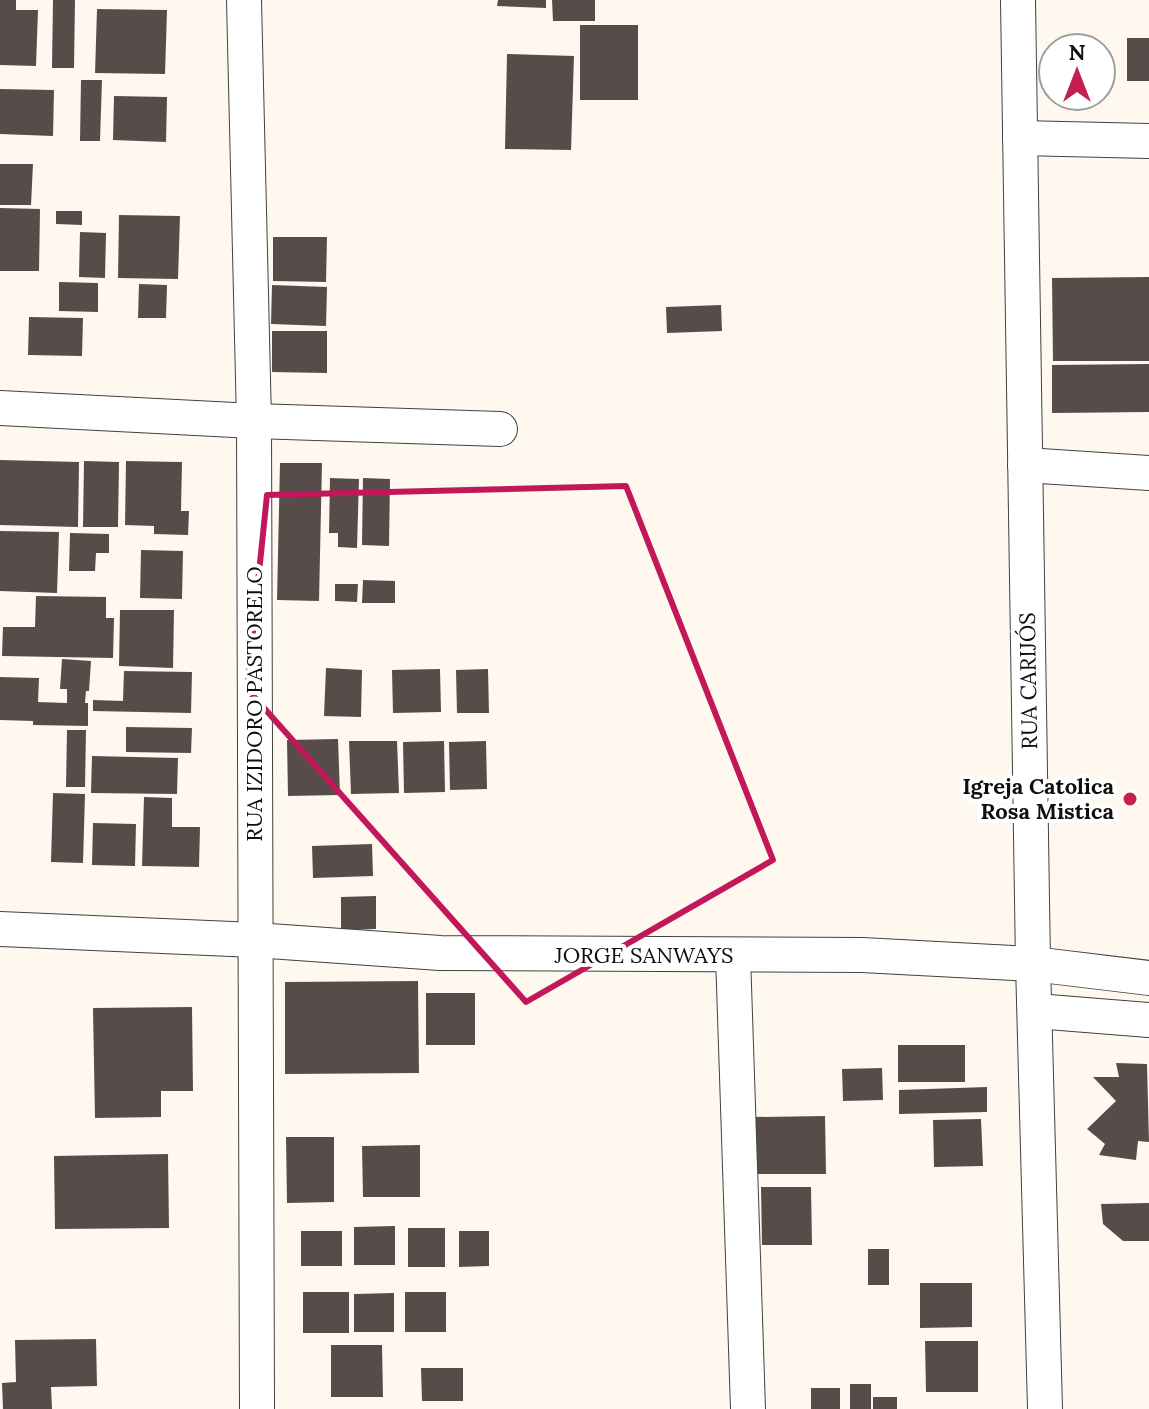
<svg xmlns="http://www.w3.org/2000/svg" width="1149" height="1409" font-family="Lora,serif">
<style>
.building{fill:#574c4a}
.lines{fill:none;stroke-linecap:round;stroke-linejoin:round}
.street-casing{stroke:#414141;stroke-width:36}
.street{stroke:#fff;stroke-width:34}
.marked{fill:none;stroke:#c2185b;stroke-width:6;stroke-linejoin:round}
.poi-dot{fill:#c4204f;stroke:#fff;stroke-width:3}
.labels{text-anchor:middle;stroke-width:8;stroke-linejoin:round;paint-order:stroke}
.street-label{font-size:22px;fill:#0e0e0e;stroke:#fff}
.poi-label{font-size:22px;font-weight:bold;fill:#0e0e0e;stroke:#fff;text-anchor:end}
</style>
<rect width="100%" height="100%" fill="#fff8ef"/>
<g class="building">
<polygon points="0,0 16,0 16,10 38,10 36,66 0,65"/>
<polygon points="53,0 75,0 74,68 52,68"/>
<polygon points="498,0 546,0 546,8 497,6"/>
<polygon points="552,0 595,0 595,21 553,21"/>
<polygon points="97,9 167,10 165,74 95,73"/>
<rect x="580" y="25" width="58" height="75"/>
<rect x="1127" y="38" width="22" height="43"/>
<polygon points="507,54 574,56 571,150 505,149"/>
<polygon points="81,80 102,80 100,141 80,141"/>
<polygon points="0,89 54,90 53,136 0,134"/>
<polygon points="114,96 167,97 166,142 113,140"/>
<polygon points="0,164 33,164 31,205 0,205"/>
<polygon points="0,208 40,209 39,271 0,271"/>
<polygon points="56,211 82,211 82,225 56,224"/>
<polygon points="119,215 180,216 178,279 118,278"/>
<polygon points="80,232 106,233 105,278 79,277"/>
<polygon points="273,237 327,237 326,282 273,281"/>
<polygon points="1149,277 1149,361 1053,361 1052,278"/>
<polygon points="59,282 98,283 98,312 59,311"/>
<polygon points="139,284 167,285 166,318 138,318"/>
<polygon points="272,285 327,287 326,326 271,324"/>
<polygon points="721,305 722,331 667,333 666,307"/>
<polygon points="29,317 83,318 82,356 28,355"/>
<polygon points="272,331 327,331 327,373 272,372"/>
<polygon points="1149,364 1149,412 1052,413 1052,365"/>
<polygon points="0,460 79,462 78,527 0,525"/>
<polygon points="84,461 119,462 118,527 83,527"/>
<polygon points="126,461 182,462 181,511 189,511 188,535 154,534 154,526 125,525"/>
<polygon points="280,463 322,463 319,601 277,600"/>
<polygon points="330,478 359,479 357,548 338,547 338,533 329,533"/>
<polygon points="363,478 390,479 389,546 362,545"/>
<polygon points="0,531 59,532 57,593 0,591"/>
<polygon points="70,533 109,534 109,553 96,553 95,571 69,571"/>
<polygon points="141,550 183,551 182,599 140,598"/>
<polygon points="363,580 395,581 395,603 362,603"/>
<polygon points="335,584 358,584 357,602 335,601"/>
<polygon points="36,596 106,597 106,618 114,618 113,658 2,656 3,627 35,627"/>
<polygon points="120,610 174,610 173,668 119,666"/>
<polygon points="62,659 91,661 89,691 86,691 85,703 88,703 88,726 33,725 33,721 0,720 0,677 39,678 38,702 67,703 67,689 60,689"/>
<polygon points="326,668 362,670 361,717 324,716"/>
<polygon points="440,669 441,712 393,713 392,670"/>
<polygon points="488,669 489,713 457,713 456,670"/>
<polygon points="124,671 192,672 191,713 93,711 93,700 123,701"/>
<polygon points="126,727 192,728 191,753 126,752"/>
<polygon points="67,730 86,730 85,787 66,787"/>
<polygon points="338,739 340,795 288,796 287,740"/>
<polygon points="349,741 397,741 399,793 351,794"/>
<polygon points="444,741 445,792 404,793 403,742"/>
<polygon points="486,741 487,789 450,790 449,742"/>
<polygon points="92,756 178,758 177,794 91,793"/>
<polygon points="53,793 85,794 83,863 51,862"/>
<polygon points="144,797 172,798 172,827 200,827 199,867 142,866"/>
<polygon points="93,823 136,824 135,866 92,865"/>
<polygon points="372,844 373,876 313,878 312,846"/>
<polygon points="376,896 376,929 341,930 341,897"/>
<polygon points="418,981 419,1073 285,1074 285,982"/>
<rect x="426" y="993" width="49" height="52"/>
<polygon points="192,1007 193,1091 161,1091 161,1117 95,1118 93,1008"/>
<rect x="898" y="1045" width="67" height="37"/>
<polygon points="1116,1063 1147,1064 1149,1142 1138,1141 1136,1160 1099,1155 1105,1144 1087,1129 1116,1101 1093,1077 1119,1077"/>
<polygon points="882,1068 883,1100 843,1101 842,1069"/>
<polygon points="987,1087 987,1112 899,1114 899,1090"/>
<polygon points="825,1116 826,1174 755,1174 755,1117"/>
<polygon points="981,1119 983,1166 934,1167 933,1120"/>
<polygon points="286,1137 334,1137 334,1202 287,1203"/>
<polygon points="420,1145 420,1197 363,1197 362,1146"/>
<polygon points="168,1154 169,1228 55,1229 54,1156"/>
<polygon points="761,1187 811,1187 812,1245 762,1245"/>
<polygon points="1149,1203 1149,1241 1123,1241 1103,1224 1101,1204"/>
<polygon points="395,1226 395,1265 354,1265 354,1227"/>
<rect x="408" y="1228" width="37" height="39"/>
<rect x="301" y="1231" width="41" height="35"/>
<polygon points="459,1231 489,1231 489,1266 459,1267"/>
<rect x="868" y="1249" width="21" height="36"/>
<polygon points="920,1283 972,1283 972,1327 920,1328"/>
<rect x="303" y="1292" width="46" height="41"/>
<rect x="405" y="1292" width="41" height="40"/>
<polygon points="394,1293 394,1332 354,1332 354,1294"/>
<polygon points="96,1339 97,1386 51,1387 52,1409 3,1409 2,1383 16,1382 15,1340"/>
<polygon points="925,1341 978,1341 978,1392 926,1392"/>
<polygon points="331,1345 382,1345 383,1397 331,1397"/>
<polygon points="421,1368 463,1368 463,1401 422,1401"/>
<rect x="850" y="1384" width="21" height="25"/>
<rect x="811" y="1388" width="29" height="21"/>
<rect x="873" y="1397" width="24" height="12"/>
</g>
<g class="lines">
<g class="street-casing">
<g id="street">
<polyline points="244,0 254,421 257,1409"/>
<polyline points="1018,0 1033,964 1045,1409"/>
<polyline points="1020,138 1149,141"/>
<polyline points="0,408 254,421 500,429"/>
<polyline points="1025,465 1149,473"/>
<polyline points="0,929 255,940 440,953 862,955 1033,964 1149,978"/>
<polyline points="733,955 748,1409"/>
<polyline points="1036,1011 1149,1020"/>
</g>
</g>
<use href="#street" class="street"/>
</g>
<path class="marked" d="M626,486L773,860L526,1002L247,689L267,495Z"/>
<circle class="poi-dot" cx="1130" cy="799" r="8"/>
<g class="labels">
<g class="street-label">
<text transform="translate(1028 681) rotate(-91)" y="8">RUA CARIJÓS</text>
<text transform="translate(254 704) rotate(-90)" y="8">RUA IZIDORO PASTORELO</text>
<text x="644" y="963">JORGE SANWAYS</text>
</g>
<g class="poi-label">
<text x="1114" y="794">Igreja Catolica<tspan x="1114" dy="25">Rosa Mistica</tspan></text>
</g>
</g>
<g transform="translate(1077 72)"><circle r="38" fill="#ffffff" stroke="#9f9f9f" stroke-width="2"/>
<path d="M0-6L14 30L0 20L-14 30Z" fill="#c4204f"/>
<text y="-12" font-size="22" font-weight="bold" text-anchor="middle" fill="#0e0e0e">N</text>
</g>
</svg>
